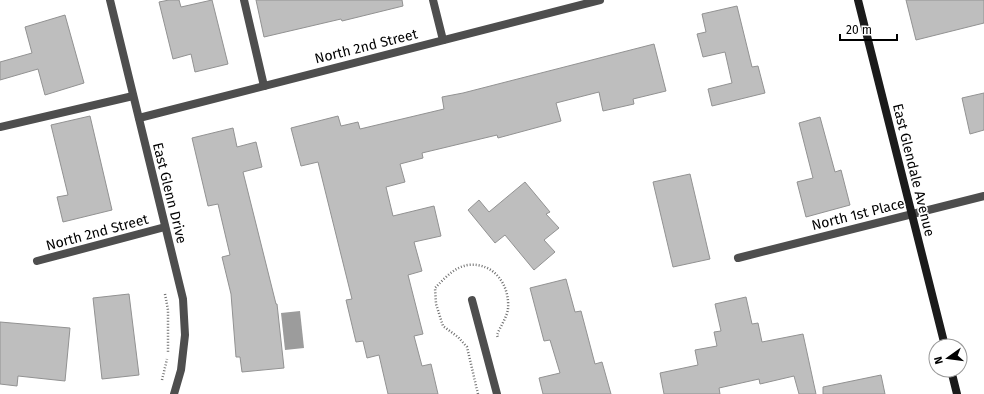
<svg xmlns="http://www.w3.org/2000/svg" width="984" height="394" font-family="'Fira Sans',sans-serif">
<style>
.water{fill:#9c9c9c}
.building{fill:#bebebe;stroke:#929292}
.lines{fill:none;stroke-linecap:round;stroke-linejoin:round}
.path{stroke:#707070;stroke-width:2.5;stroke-dasharray:1 2;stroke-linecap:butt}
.service{stroke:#4e4e4e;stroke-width:8}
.minor{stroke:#4e4e4e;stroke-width:8}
.secondary{stroke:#1b1b1b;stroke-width:8}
.labels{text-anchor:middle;stroke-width:3;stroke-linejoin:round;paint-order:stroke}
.street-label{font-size:14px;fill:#000;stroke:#fff}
</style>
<rect width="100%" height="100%" fill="#fff"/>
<polygon class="water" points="300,311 304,348 285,350 281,313"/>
<g class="building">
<polygon points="169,0 179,0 181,7 212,0 228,64 195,72 191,54 173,59 159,2"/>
<polygon points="256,0 402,0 403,6 342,21 341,19 264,37"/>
<polygon points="906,0 984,0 984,23 916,40"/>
<polygon points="737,6 752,67 758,66 765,93 712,106 708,89 732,83 725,52 703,57 697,34 706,32 702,14"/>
<polygon points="65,15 84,83 45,95 38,69 0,80 0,62 32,53 25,27"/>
<polygon points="654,44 666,91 633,99 634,104 603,111 599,92 556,103 561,121 498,138 497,135 422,153 423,158 400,164 405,182 386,187 393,216 434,206 441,236 414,242 422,271 408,275 423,334 414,336 422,366 431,364 438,394 388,394 379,355 367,358 363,341 356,342 346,300 352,299 318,162 301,166 291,128 338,116 341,126 358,122 360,129 444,109 442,97 463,93"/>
<polygon points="984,93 984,130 970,134 962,98"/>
<polygon points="90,116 112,210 63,222 57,197 68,195 51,125"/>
<polygon points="820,117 835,172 841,170 850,205 806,217 797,182 813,178 799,123"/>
<polygon points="233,128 237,147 256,142 262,167 243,172 276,304 277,304 284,368 242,372 240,357 236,357 231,294 222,257 230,255 218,204 208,206 192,138"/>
<polygon points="690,174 710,259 673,267 653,182"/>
<polygon points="525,182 550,212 546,214 559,228 544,240 555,252 534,270 505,235 495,243 468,210 479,200 489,212"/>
<polygon points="566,279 575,312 581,311 595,364 602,362 611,394 543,394 539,378 560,373 550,340 544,341 530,288"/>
<polygon points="129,294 139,375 102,379 93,298"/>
<polygon points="746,297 752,324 758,323 762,342 803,334 816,394 799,394 794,376 760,384 759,379 719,388 720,394 664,394 660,373 698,365 695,350 717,346 714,332 721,331 715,304"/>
<polygon points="0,322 70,328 65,381 18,376 17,386 0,384"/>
<polygon points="881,375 885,394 823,394 823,387"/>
</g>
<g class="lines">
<g class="path">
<polyline points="165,294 168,310 168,353"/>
<polyline points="162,380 167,359"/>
<path d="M478,394L467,347L458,337L443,326L436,304L435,288C444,279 454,267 468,265C494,262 510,285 508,309C507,317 500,327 497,335L498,338"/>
</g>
<g class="service">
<polyline points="244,0 264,86"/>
<polyline points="0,127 133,96"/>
</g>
<g class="minor">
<polyline points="110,0 183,299 185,335 181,370 174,394"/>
<polyline points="433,0 443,40"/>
<polyline points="139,118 600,0"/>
<polyline points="738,258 984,196"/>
<polyline points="37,261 165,227"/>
<polyline points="472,300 497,394"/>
</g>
<g class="secondary">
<polyline points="858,0 945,346"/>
<polyline points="951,370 957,394"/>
</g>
</g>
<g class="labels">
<g class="street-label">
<text transform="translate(366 46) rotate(-14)" y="5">North 2nd Street</text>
<text transform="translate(914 170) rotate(76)" y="5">East Glendale Avenue</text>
<text transform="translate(170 193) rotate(76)" y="5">East Glenn Drive</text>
<text transform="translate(858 214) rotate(-14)" y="5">North 1st Place</text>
<text transform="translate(97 232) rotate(-15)" y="5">North 2nd Street</text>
</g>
</g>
<g transform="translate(948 358) rotate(256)"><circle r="19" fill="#ffffff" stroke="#999999"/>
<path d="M0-3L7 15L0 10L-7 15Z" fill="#000000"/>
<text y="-6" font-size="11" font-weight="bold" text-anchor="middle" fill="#000000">N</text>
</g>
<path d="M840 34v6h57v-6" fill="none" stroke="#000000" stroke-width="2"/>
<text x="846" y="34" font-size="12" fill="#000000" stroke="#ffffff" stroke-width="3" paint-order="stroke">20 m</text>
</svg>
